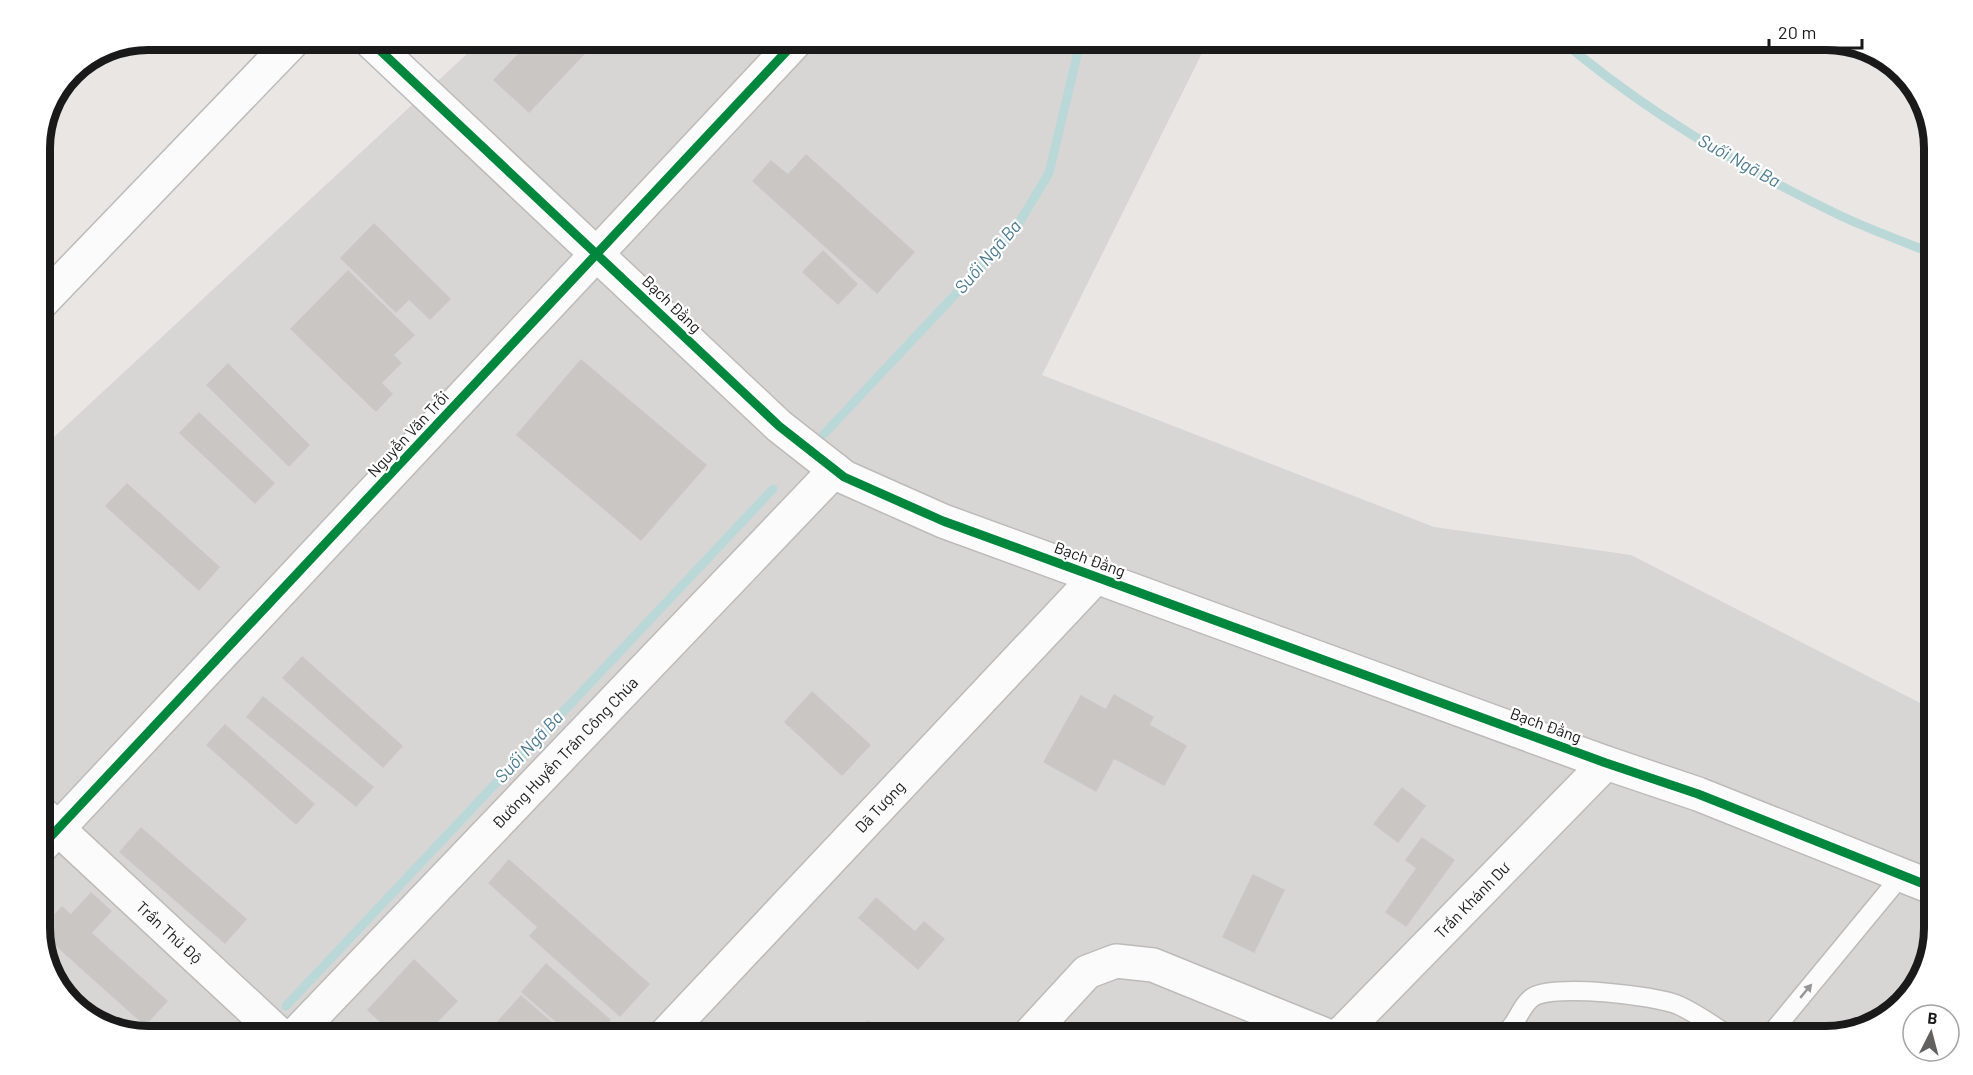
<svg xmlns="http://www.w3.org/2000/svg" width="1973" height="1075" font-family="Barlow,sans-serif">
<style>
.residential{fill:#d8d6d5}
.lines{fill:none;stroke-linecap:round;stroke-linejoin:round}
.stream{stroke:#bad8d8;stroke-width:9}
.building{fill:#cac6c4;stroke:#cbc7c5;stroke-width:1.5}
.service-casing{stroke:#bcbbb9;stroke-width:21}
.minor-casing{stroke:#bcbbb9;stroke-width:36}
.tertiary-casing{stroke:#bcbbb9;stroke-width:36}
.service{stroke:#fcfbfb;stroke-width:18}
.minor{stroke:#fcfbfb;stroke-width:33}
.tertiary{stroke:#fcfbfb;stroke-width:33}
.cycleway-casing{stroke:#fff;stroke-width:13}
.cycleway{stroke:#00873e;stroke-width:9}
.oneway{fill:#969696}
.labels{text-anchor:middle;stroke-width:4.5;stroke-linejoin:round;paint-order:stroke}
.street-label{font-size:16px;fill:#1a1a1a;stroke:#fff}
.water-label{font-size:18px;font-style:italic;fill:#4d7a8f;stroke:#fff}
.rim{fill:none;stroke:#1a1a1a;stroke-width:8}
</style>
<rect width="100%" height="100%" fill="#e9e6e3"/>
<polygon class="residential" points="483,39 1209,39 1042,375 1434,527 1631,555 1934,710 1934,928 1923,976 1880,1021 1826,1036 147,1036 99,1025 57,988 39,935 39,451"/>
<g class="lines">
<g class="stream">
<path d="M1560,39C1641,108 1741,168 1837,214C1868,229 1902,241 1934,254"/>
<polyline points="824,434 1013,233 1049,173 1081,39"/>
<polyline points="286,1006 773,489"/>
</g>
</g>
<g class="building">
<polygon points="533,39 598,39 529,112 494,80"/>
<polygon points="806,155 914,252 877,293 753,181 771,161 788,175"/>
<polygon points="374,224 450,299 430,319 409,299 396,312 341,258"/>
<polygon points="823,251 857,284 838,304 803,272"/>
<polygon points="348,271 414,335 393,355 401,363 381,383 392,394 376,411 291,329"/>
<polygon points="581,360 706,465 641,540 517,435"/>
<polygon points="228,364 309,445 289,466 207,385"/>
<polygon points="199,413 274,483 255,503 180,433"/>
<polygon points="127,484 219,567 199,590 106,506"/>
<polygon points="302,657 402,746 383,767 283,678"/>
<polygon points="812,692 870,745 842,775 785,722"/>
<polygon points="1114,695 1153,717 1149,725 1186,746 1164,785 1114,758 1096,791 1044,762 1081,696 1106,710"/>
<polygon points="263,697 373,787 356,806 247,717"/>
<polygon points="225,725 314,804 296,824 207,745"/>
<polygon points="1402,788 1425,806 1398,842 1374,824"/>
<polygon points="141,828 246,919 225,943 120,852"/>
<polygon points="1422,838 1454,860 1406,926 1386,912 1417,868 1406,860"/>
<polygon points="509,860 649,984 620,1016 530,936 538,927 489,883"/>
<polygon points="1253,875 1284,890 1254,952 1223,937"/>
<polygon points="91,893 111,911 91,933 167,1001 145,1025 40,931 62,907 71,915"/>
<polygon points="876,898 915,932 924,922 944,939 918,969 859,918"/>
<polygon points="414,960 457,1001 432,1027 425,1021 411,1036 396,1036 368,1010"/>
<polygon points="546,964 610,1020 597,1036 573,1036 522,992"/>
<polygon points="521,996 567,1036 508,1036 495,1025"/>
<polygon points="868,1021 885,1036 853,1036"/>
</g>
<g class="lines">
<g class="service-casing">
<g id="service">
<path d="M1501,1036C1506,1032 1511,1028 1514,1023C1520,1014 1524,1003 1533,997C1555,984 1653,995 1678,1005C1696,1013 1713,1025 1729,1036"/>
<polyline points="1769,1036 1901,876"/>
</g>
</g>
<g class="minor-casing">
<g id="minor">
<polyline points="39,305 295,39"/>
<path id="s1" d="M39,811L281,1036"/>
<path id="s2" d="M294,1036L835,470"/>
<path id="s3" d="M664,1036L1096,577"/>
<polyline points="1028,1036 1087,972 1116,961 1153,965 1328,1036"/>
<path id="s4" d="M1339,1036L1606,763"/>
</g>
</g>
<g class="tertiary-casing">
<g id="tertiary">
<polyline points="368,39 779,426 844,477 943,521 1606,763 1698,794 1934,888"/>
<polyline points="39,849 798,39"/>
</g>
</g>
<use href="#service" class="service"/>
<use href="#minor" class="minor"/>
<use href="#tertiary" class="tertiary"/>
<g class="cycleway-casing">
<g id="cycleway">
<polyline points="368,39 779,426 844,477 943,521 1606,763 1698,794 1934,888"/>
<polyline points="39,849 798,39"/>
</g>
</g>
<use href="#cycleway" class="cycleway"/>
</g>
<defs><path id="oneway-solid" d="M-6-.8H1V-3.2L6.5 0L1 3.2V.8H-6Z" transform="scale(1.5)"/></defs>
<use class="oneway" href="#oneway-solid" transform="translate(1806 991) rotate(-50)"/>
<g class="labels">
<g class="street-label">
<text transform="translate(672 304) rotate(44)" y="6">Bạch Đằng</text>
<text transform="translate(408 434) rotate(-47)" y="6">Nguyễn Văn Trỗi</text>
<text transform="translate(1090 559) rotate(20)" y="6">Bạch Đằng</text>
<text transform="translate(1546 725) rotate(20)" y="6">Bạch Đằng</text>
<text dy="6" stroke="none"><textPath href="#s2" startOffset="392">Đường Huyền Trân Công Chúa</textPath></text>
<text dy="6" stroke="none"><textPath href="#s3" startOffset="315">Dã Tượng</textPath></text>
<text dy="6" stroke="none"><textPath href="#s4" startOffset="190">Trần Khánh Dư</textPath></text>
<text dy="6" stroke="none"><textPath href="#s1" startOffset="178">Trần Thủ Độ</textPath></text>
</g>
<g class="water-label">
<text transform="translate(1739 161) rotate(29)" y="6">Suối Ngã Ba</text>
<text transform="translate(988 257) rotate(-49)" y="6">Suối Ngã Ba</text>
<text transform="translate(529 747) rotate(-47)" y="6">Suối Ngã Ba</text>
</g>
</g>
<path d="M0 0H1973V1075H0ZM148 50H1826A98 98 0 0 1 1924 148V928A98 98 0 0 1 1826 1026H148A98 98 0 0 1 50 928V148A98 98 0 0 1 148 50Z" fill="#fff" fill-rule="evenodd"/>
<path class="rim" d="M148 50H1826A98 98 0 0 1 1924 148V928A98 98 0 0 1 1826 1026H148A98 98 0 0 1 50 928V148A98 98 0 0 1 148 50Z"/>
<g transform="translate(1931 1033) rotate(6)"><circle r="28" fill="#ffffff" stroke="#a3a3a3" stroke-width="1.5"/>
<path d="M0-4.5L10 22L0 15L-10 22Z" fill="#626160"/>
<text y="-9" font-size="16" font-weight="bold" text-anchor="middle" fill="#1a1a1a">B</text>
</g>
<path d="M1769 39v9h93v-9" fill="none" stroke="#1a1a1a" stroke-width="3"/>
<text x="1778" y="39" font-size="18" fill="#1a1a1a" stroke="#ffffff" stroke-width="4.5" paint-order="stroke">20 m</text>
</svg>
